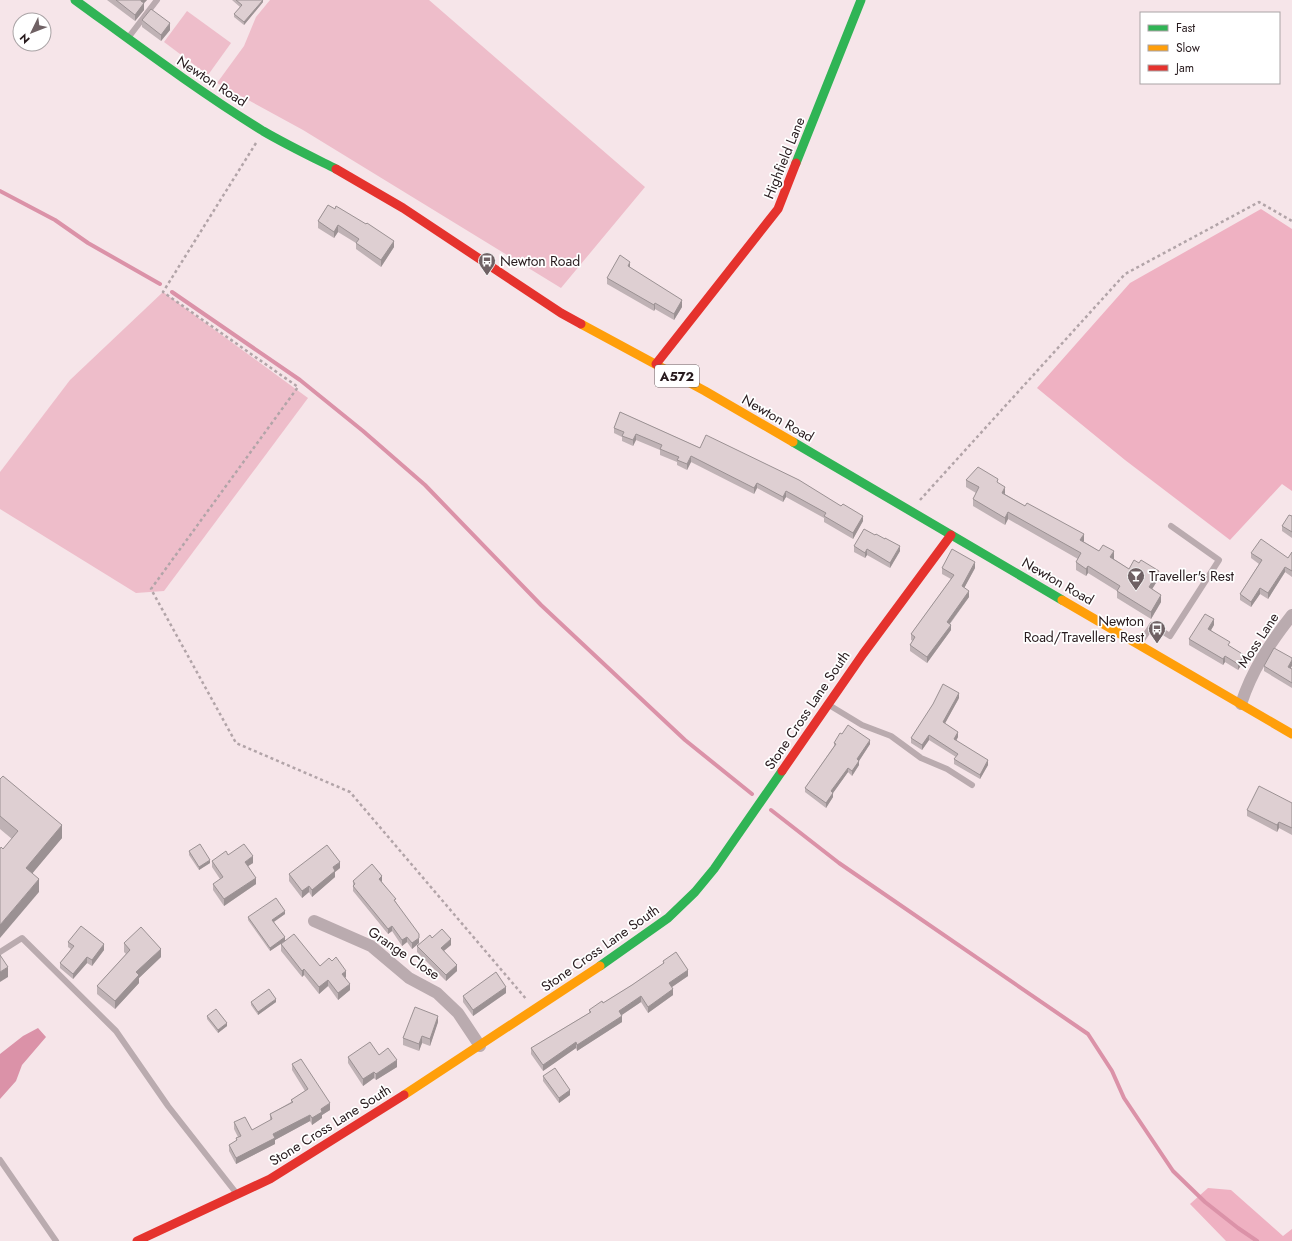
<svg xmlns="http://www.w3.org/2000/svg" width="1292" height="1241" font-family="Jost,sans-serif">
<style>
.green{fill:#eebdca}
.forest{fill:#efb1c2}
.water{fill:#db92a8}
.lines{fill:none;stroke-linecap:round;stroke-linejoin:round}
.stream{stroke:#db92a8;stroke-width:4}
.path{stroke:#b2a4a8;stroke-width:2.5;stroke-dasharray:3 3;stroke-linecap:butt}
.lane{stroke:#baabaf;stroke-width:6}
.street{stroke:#baabaf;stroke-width:12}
.fast{stroke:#30b455;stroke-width:9}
.slow{stroke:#ff9f0a;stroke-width:9}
.jam{stroke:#e5322d;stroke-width:9}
.wall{fill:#bfb2b5}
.shaded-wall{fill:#9b9193}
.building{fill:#decfd2;stroke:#9b9193}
.labels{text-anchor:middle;stroke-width:3.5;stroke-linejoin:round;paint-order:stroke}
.shield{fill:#fff;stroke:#685f61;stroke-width:1}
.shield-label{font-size:13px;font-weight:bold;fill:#271a1d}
.street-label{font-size:14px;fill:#271a1d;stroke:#fff}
.poi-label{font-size:14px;fill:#271a1d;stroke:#fff;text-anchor:start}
</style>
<rect width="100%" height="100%" fill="#f6e5e9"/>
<g class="green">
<polygon points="270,0 429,0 645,187 561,288 303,130 217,83 244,46 256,17"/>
<polygon points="187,11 231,43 208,75 164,42"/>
<polygon points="163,292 308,398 164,591 136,593 0,509 0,472 70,380"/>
</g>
<g class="forest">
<polygon points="1261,209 1292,229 1292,491 1282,484 1230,540 1125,460 1037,388 1130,283"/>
<polygon points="1208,1188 1231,1190 1283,1236 1292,1229 1292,1241 1226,1241 1190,1204"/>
</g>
<polygon class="water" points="38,1028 46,1037 22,1065 16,1081 0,1099 0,1054 23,1036"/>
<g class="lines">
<g class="stream">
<polyline points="0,191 55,220 88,243 160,284"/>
<polyline points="172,292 300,380 363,431 425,485 541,605 685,740 752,794"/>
<polyline points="771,810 839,863 1088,1034 1112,1071 1124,1098 1173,1171 1205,1202 1238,1228 1257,1241"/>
</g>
<g class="path">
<polyline points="256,143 163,292 298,387 151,589 236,743 350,792 527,1000"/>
<polyline points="920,500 1125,274 1259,202 1292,221"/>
</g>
<g class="lane">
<polyline points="128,38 157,0"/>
<polyline points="1140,643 1152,625 1170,636 1219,560 1171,526"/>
<polyline points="829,705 862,725 891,736 921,758 947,769 972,785"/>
<polyline points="0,952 22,938 116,1031 168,1106 237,1194"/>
<polyline points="0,1160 56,1241"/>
</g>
<g class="street">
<path d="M1241,704C1252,670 1270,643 1292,615"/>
<polyline points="314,921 371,946 409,978 437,993 458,1013 480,1046"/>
</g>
<g class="fast">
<path d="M75,0C137,45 198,91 263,131C287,145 312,157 336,169"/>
<polyline points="796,163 861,0"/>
<polyline points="793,442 1062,600"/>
<polyline points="600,966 668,918 695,892 714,869 782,771"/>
</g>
<g class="slow">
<polyline points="581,324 705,391 793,442"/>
<polyline points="1062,600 1292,734"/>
<polyline points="404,1095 600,966"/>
</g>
<g class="jam">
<polyline points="336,169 403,208 561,313 581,324"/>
<polyline points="656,364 778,209 796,163"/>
<polyline points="782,771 863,654 951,535"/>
<polyline points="137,1241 270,1179 404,1095"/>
</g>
</g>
<g class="wall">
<polygon points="107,0 147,0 144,3 144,10 135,21"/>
<polygon points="232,0 263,0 263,2 244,25 234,17 234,14 240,7"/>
<polygon points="142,20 170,30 161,41 142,27"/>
<polygon points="328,205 394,247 381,267 356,249 356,243 338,232 334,238 318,228 318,221"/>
<polygon points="630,268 682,307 674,320 655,309 654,311 607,284 607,278"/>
<polygon points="620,412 863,521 853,539 824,522 824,518 786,497 783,502 757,488 754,494 691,462 687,470 677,465 677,462 660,455 660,450 636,440 633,446 622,441 622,437 614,433 614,428"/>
<polygon points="966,480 998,483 1005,494 1084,541 1083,541 1099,551 1114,559 1129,569 1159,578 1152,589 1161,602 1151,619 1117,598 1117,591 1088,573 1086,576 1076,570 1076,562 1078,559 1008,519 1005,525 973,506 973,499 976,493 966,487"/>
<polygon points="1292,516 1292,538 1282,531 1282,526"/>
<polygon points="854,546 900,551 890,568 867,555 865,558 854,552"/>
<polygon points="1292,552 1292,577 1285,572 1268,599 1260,594 1251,607 1240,600 1240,594 1259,564 1251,558 1251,553 1288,558"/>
<polygon points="942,568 975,568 964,588 969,597 950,624 951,630 927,663 910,651 910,645 913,641 911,640 911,634 951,579 942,574"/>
<polygon points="1214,625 1211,630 1230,647 1244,661 1238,670 1225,662 1223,665 1189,645 1189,639"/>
<polygon points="1264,666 1290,668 1292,669 1292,688 1264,671"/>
<polygon points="959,698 945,723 958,737 956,741 988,765 980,779 954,764 954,759 956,757 929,740 922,750 911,743 911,738"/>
<polygon points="842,734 870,744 859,761 859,765 852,776 848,772 833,793 833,797 826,808 805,792 805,788 834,746 834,743"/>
<polygon points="0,779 62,838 32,873 39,892 3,849 12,839 0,829"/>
<polygon points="1292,803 1292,835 1279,828 1277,832 1247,816 1247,810"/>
<polygon points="189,851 210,863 199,870 189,855"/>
<polygon points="228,855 253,863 248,866 256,884 224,906 213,890 213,884 220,879 212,867 212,861"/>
<polygon points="340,868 335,872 335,877 312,897 309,892 302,898 289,881 289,874"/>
<polygon points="353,881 382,881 382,882 396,902 419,943 412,949 407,942 402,946 392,931 388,934 353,891"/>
<polygon points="285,914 274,922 285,941 270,951 248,920 248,917"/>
<polygon points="432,938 451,945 444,951 457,971 446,981 417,952 417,946"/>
<polygon points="68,942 104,950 92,966 87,963 73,979 60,968 60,963 71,949 68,947"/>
<polygon points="124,943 161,957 139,978 139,983 115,1009 97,994 97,986 126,954 124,952"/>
<polygon points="281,944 320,966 346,977 345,978 350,990 338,1000 328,986 319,994 304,975 302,977 281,951"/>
<polygon points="663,961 688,976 672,987 673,995 648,1013 641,1002 621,1015 622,1022 577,1051 576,1048 543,1071 531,1054 531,1048 589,1013 589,1010 603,1003 632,985 663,964"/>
<polygon points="506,993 473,1016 463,1002 463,996"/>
<polygon points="251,1002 276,1002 258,1015 251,1005"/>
<polygon points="207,1016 227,1026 218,1033 207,1019"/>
<polygon points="438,1022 430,1046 422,1043 419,1051 403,1045 403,1038"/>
<polygon points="348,1057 397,1067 376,1080 374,1078 363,1086 348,1063"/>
<polygon points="292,1064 330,1110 322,1115 322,1118 312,1125 310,1121 275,1140 275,1144 236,1164 229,1151 229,1145 236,1141 236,1138 238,1137 234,1129 234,1122 252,1130 270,1121 270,1114 291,1102 291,1100 305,1091 292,1070"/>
<polygon points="543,1076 570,1095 559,1103 543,1081"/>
</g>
<g class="shaded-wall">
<polygon points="141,0 147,0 144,3 144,10 135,21 135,15"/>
<polygon points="263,0 263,2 244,25 244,22"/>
<polygon points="170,23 170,30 161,41 161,35"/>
<polygon points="338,225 338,232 334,238 334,232"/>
<polygon points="394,241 394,247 381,267 381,260"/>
<polygon points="630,262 630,268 628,266"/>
<polygon points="682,300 682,307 674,320 674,314"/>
<polygon points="655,303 655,309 654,311 654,305"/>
<polygon points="636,434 636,440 633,446 633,440"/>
<polygon points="691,456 691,462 687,470 687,464"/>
<polygon points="757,483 757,488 754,494 754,488"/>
<polygon points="1005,487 1005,494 1002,493"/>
<polygon points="786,491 786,497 783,502 783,497"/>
<polygon points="1008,512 1008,519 1005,525 1005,518"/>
<polygon points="863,516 863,521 853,539 853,533"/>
<polygon points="1084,534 1084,541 1080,547 1080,540"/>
<polygon points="900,546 900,551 890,568 890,563"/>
<polygon points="867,549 867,555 865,558 865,553"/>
<polygon points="1114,551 1114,559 1110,565 1110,557"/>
<polygon points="975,562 975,568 962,592 962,586"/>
<polygon points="1088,566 1088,573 1086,576 1086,569"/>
<polygon points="1285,567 1285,572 1268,599 1268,593"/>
<polygon points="1159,571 1159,578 1149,594 1149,587"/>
<polygon points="1260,588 1260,594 1251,607 1251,602"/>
<polygon points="969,591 969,597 947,627 947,622"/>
<polygon points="1161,595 1161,602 1151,619 1151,612"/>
<polygon points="1214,619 1214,625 1208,635 1208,629"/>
<polygon points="951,625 951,630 927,663 927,657"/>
<polygon points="1244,655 1244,661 1238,670 1238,664"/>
<polygon points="1225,656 1225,662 1223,665 1223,659"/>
<polygon points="1292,660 1292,666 1288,673 1288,667"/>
<polygon points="959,693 959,698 943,727 943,722"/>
<polygon points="958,732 958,737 954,744 954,739"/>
<polygon points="929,735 929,740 922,750 922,745"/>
<polygon points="870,740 870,744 857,764 857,759"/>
<polygon points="988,760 988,765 980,779 980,775"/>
<polygon points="859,761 859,765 852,776 852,771"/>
<polygon points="848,768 848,772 833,793 833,797 826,808 826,803 831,791"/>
<polygon points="1279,822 1279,828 1277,832 1277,825"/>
<polygon points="62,825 62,838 26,881 26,868"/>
<polygon points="253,856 253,863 245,868 245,862"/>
<polygon points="210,860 210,863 199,870 199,867"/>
<polygon points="340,862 340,868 335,872 335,877 312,897 312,890 333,867"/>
<polygon points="382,876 382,881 379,884 379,879"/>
<polygon points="256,878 256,884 224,906 224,899"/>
<polygon points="39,879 39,892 0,938 0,925"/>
<polygon points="309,886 309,892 302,898 302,891"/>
<polygon points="285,911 285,914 272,923 272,920"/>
<polygon points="392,926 392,931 388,934 388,929"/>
<polygon points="285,937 285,941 270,951 270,948"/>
<polygon points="407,937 407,942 402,946 402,940"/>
<polygon points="419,938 419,943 412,949 412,943"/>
<polygon points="451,939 451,945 441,953 441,948"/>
<polygon points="104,944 104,950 92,966 92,960"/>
<polygon points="161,949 161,957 139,978 139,983 115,1009 115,1001 136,972"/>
<polygon points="87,957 87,963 73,979 73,974"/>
<polygon points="457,965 457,971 446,981 446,975"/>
<polygon points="8,967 8,977 0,982 0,972"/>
<polygon points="304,969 304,975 302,977 302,971"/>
<polygon points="688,970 688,976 669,989 669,983"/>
<polygon points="346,971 346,977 342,980 342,974"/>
<polygon points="328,980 328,986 319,994 319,987"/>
<polygon points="350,984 350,990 338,1000 338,993"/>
<polygon points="506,987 506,993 473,1016 473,1010"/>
<polygon points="673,989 673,995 648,1013 648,1007"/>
<polygon points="641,996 641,1002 619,1017 619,1011"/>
<polygon points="276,999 276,1002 258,1015 258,1012"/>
<polygon points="438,1016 438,1022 430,1046 430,1039"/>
<polygon points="622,1016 622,1022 577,1051 577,1045"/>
<polygon points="227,1023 227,1026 218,1033 218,1030"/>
<polygon points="422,1036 422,1043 419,1051 419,1044"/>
<polygon points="576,1042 576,1048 543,1071 543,1065"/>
<polygon points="397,1060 397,1067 376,1080 376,1074"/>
<polygon points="374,1072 374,1078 363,1086 363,1079"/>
<polygon points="570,1090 570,1095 559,1103 559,1098"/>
<polygon points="330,1103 330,1110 322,1115 322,1118 312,1125 312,1118 321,1109"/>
<polygon points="310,1115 310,1121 275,1140 275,1144 236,1164 236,1158 273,1134"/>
</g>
<g class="building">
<polygon points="116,0 141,0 141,1 144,3 135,15"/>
<polygon points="236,0 263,0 244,22 234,14 242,5"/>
<polygon points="151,9 170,23 161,35 142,20"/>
<polygon points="328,205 335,209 336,206 366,224 367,223 394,241 381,260 356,243 359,239 338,225 334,232 318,221"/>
<polygon points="620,255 630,262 628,266 682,300 674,314 655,303 654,305 607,278"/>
<polygon points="620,412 700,448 706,435 799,480 841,506 843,504 863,516 853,533 824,516 826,513 786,491 783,497 757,483 754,488 691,456 687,464 677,460 679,457 660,449 662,445 636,434 633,440 622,436 624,432 614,428"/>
<polygon points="978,467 998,479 997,482 1005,487 1002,493 1025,506 1027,503 1084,534 1080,540 1099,551 1103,545 1114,551 1110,557 1129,569 1134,560 1139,563 1141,560 1159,571 1149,587 1161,595 1151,612 1117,591 1120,586 1088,566 1086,569 1076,562 1081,553 1008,512 1005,518 973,499 979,487 966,480"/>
<polygon points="1289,515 1292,516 1292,532 1282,526"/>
<polygon points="864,529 875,535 876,534 885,539 885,538 900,546 890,563 867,549 865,553 854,546"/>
<polygon points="1261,539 1288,558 1292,552 1292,571 1285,567 1268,593 1260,588 1251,602 1240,594 1262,560 1251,553"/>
<polygon points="952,549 975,562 962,586 969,591 947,622 951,625 927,657 910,645 915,637 911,634 954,575 942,568"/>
<polygon points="1205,614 1214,619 1208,629 1230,642 1228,645 1244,655 1238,664 1225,656 1223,659 1189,639"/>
<polygon points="1274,648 1292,658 1292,660 1288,667 1292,669 1292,683 1264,666"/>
<polygon points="943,684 959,693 943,722 958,732 954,739 988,760 980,775 954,759 958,754 929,735 922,745 911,738 933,704"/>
<polygon points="848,725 870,740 857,759 859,761 852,771 848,768 831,791 833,793 826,803 805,788 836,744 834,743 840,733 842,734"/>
<polygon points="3,776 62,825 26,868 39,879 0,925 0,849 1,847 3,849 18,831 0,816 0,779"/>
<polygon points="1259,786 1292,803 1292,828 1279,822 1277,825 1247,810"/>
<polygon points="200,844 210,860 199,867 189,851"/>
<polygon points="244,844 253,856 245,862 256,878 224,899 213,884 223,877 212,861 226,851 228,855"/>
<polygon points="327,845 340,862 333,867 335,871 312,890 309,886 302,891 289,874"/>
<polygon points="372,864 382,876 379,879 396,899 394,900 419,934 419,938 412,943 407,937 402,940 392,926 388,929 353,886 355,884 353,881"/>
<polygon points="276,898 285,911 272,920 285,937 270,948 248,917"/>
<polygon points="81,926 104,944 92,960 87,957 73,974 60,963 74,946 68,942"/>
<polygon points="141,927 161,949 136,972 139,975 115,1001 97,986 130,950 124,943"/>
<polygon points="442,929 451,939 441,948 457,965 446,975 417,946 430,935 432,938"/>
<polygon points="294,934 320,966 329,958 332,961 336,957 346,971 342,974 350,984 338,993 328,980 319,987 304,969 302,971 281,944"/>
<polygon points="676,952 688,970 669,983 673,989 648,1007 641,996 619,1011 622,1016 577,1045 576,1042 543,1065 531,1048 591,1012 589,1010 602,1001 603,1003 632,985 664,963 663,961"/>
<polygon points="0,955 8,967 0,972"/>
<polygon points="496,972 506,987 473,1010 463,996"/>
<polygon points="269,989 276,999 258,1012 251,1002"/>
<polygon points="415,1007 438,1016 430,1039 422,1036 419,1044 403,1038"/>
<polygon points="216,1009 227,1023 218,1030 207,1016"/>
<polygon points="370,1042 379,1055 388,1048 397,1060 376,1074 374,1072 363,1079 348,1057"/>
<polygon points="301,1059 330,1103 321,1109 322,1112 312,1118 310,1115 273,1134 275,1138 236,1158 229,1145 237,1140 236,1138 241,1136 234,1122 245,1117 252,1130 272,1119 270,1114 293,1102 291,1100 308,1089 292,1064"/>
<polygon points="555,1068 570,1090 559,1098 543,1076"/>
</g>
<defs>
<g id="bus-pin" transform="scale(0.9)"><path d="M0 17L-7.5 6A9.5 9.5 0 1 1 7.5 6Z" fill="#6f6164" stroke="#fff"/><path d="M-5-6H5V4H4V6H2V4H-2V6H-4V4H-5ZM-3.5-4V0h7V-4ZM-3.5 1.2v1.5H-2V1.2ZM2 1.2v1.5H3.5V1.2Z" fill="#fff"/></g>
<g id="bar-pin" transform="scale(0.9)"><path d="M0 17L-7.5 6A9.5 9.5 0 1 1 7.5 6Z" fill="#6f6164" stroke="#fff"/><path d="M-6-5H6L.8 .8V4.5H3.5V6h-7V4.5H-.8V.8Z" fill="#fff"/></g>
</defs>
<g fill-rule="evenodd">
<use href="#bus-pin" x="487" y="261"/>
<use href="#bar-pin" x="1136" y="576"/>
<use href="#bus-pin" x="1157" y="629"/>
</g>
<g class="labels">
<rect class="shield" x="655" y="365" width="44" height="22" rx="3"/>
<g class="shield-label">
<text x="677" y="381">A572</text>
</g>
<g class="street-label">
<text transform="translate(212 81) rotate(33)" y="5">Newton Road</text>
<text transform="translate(784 158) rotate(-68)" y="5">Highfield Lane</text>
<text transform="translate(778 418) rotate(30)" y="5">Newton Road</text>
<text transform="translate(1058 581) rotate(30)" y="5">Newton Road</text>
<text transform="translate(1258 640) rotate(-57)" y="5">Moss Lane</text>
<text transform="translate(807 710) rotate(-56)" y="5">Stone Cross Lane South</text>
<text transform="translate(600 948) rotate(-35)" y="5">Stone Cross Lane South</text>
<text transform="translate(404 953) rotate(34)" y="5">Grange Close</text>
<text transform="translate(330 1125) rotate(-32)" y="5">Stone Cross Lane South</text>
</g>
<g class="poi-label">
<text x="500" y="266">Newton Road</text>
<text x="1149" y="581">Traveller's Rest</text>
<text x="1144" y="626" text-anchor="end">Newton<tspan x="1144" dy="16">Road/Travellers Rest</tspan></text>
</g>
</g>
<rect x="1140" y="12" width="140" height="72" fill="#ffffff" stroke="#a9a3a5"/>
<rect x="1148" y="25" width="20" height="6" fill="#30b455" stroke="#a9a3a5"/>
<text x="1176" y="32" font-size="12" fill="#271a1d">Fast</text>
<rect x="1148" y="45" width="20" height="6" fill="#ff9f0a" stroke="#a9a3a5"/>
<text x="1176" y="52" font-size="12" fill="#271a1d">Slow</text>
<rect x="1148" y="65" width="20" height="6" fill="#e5322d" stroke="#a9a3a5"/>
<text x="1176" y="72" font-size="12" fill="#271a1d">Jam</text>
<g transform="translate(32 32) rotate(227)"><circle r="19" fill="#ffffff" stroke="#a9a3a5"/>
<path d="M0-3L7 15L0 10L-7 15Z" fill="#6f6164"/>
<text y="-6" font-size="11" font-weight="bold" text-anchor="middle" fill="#271a1d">N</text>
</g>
</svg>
